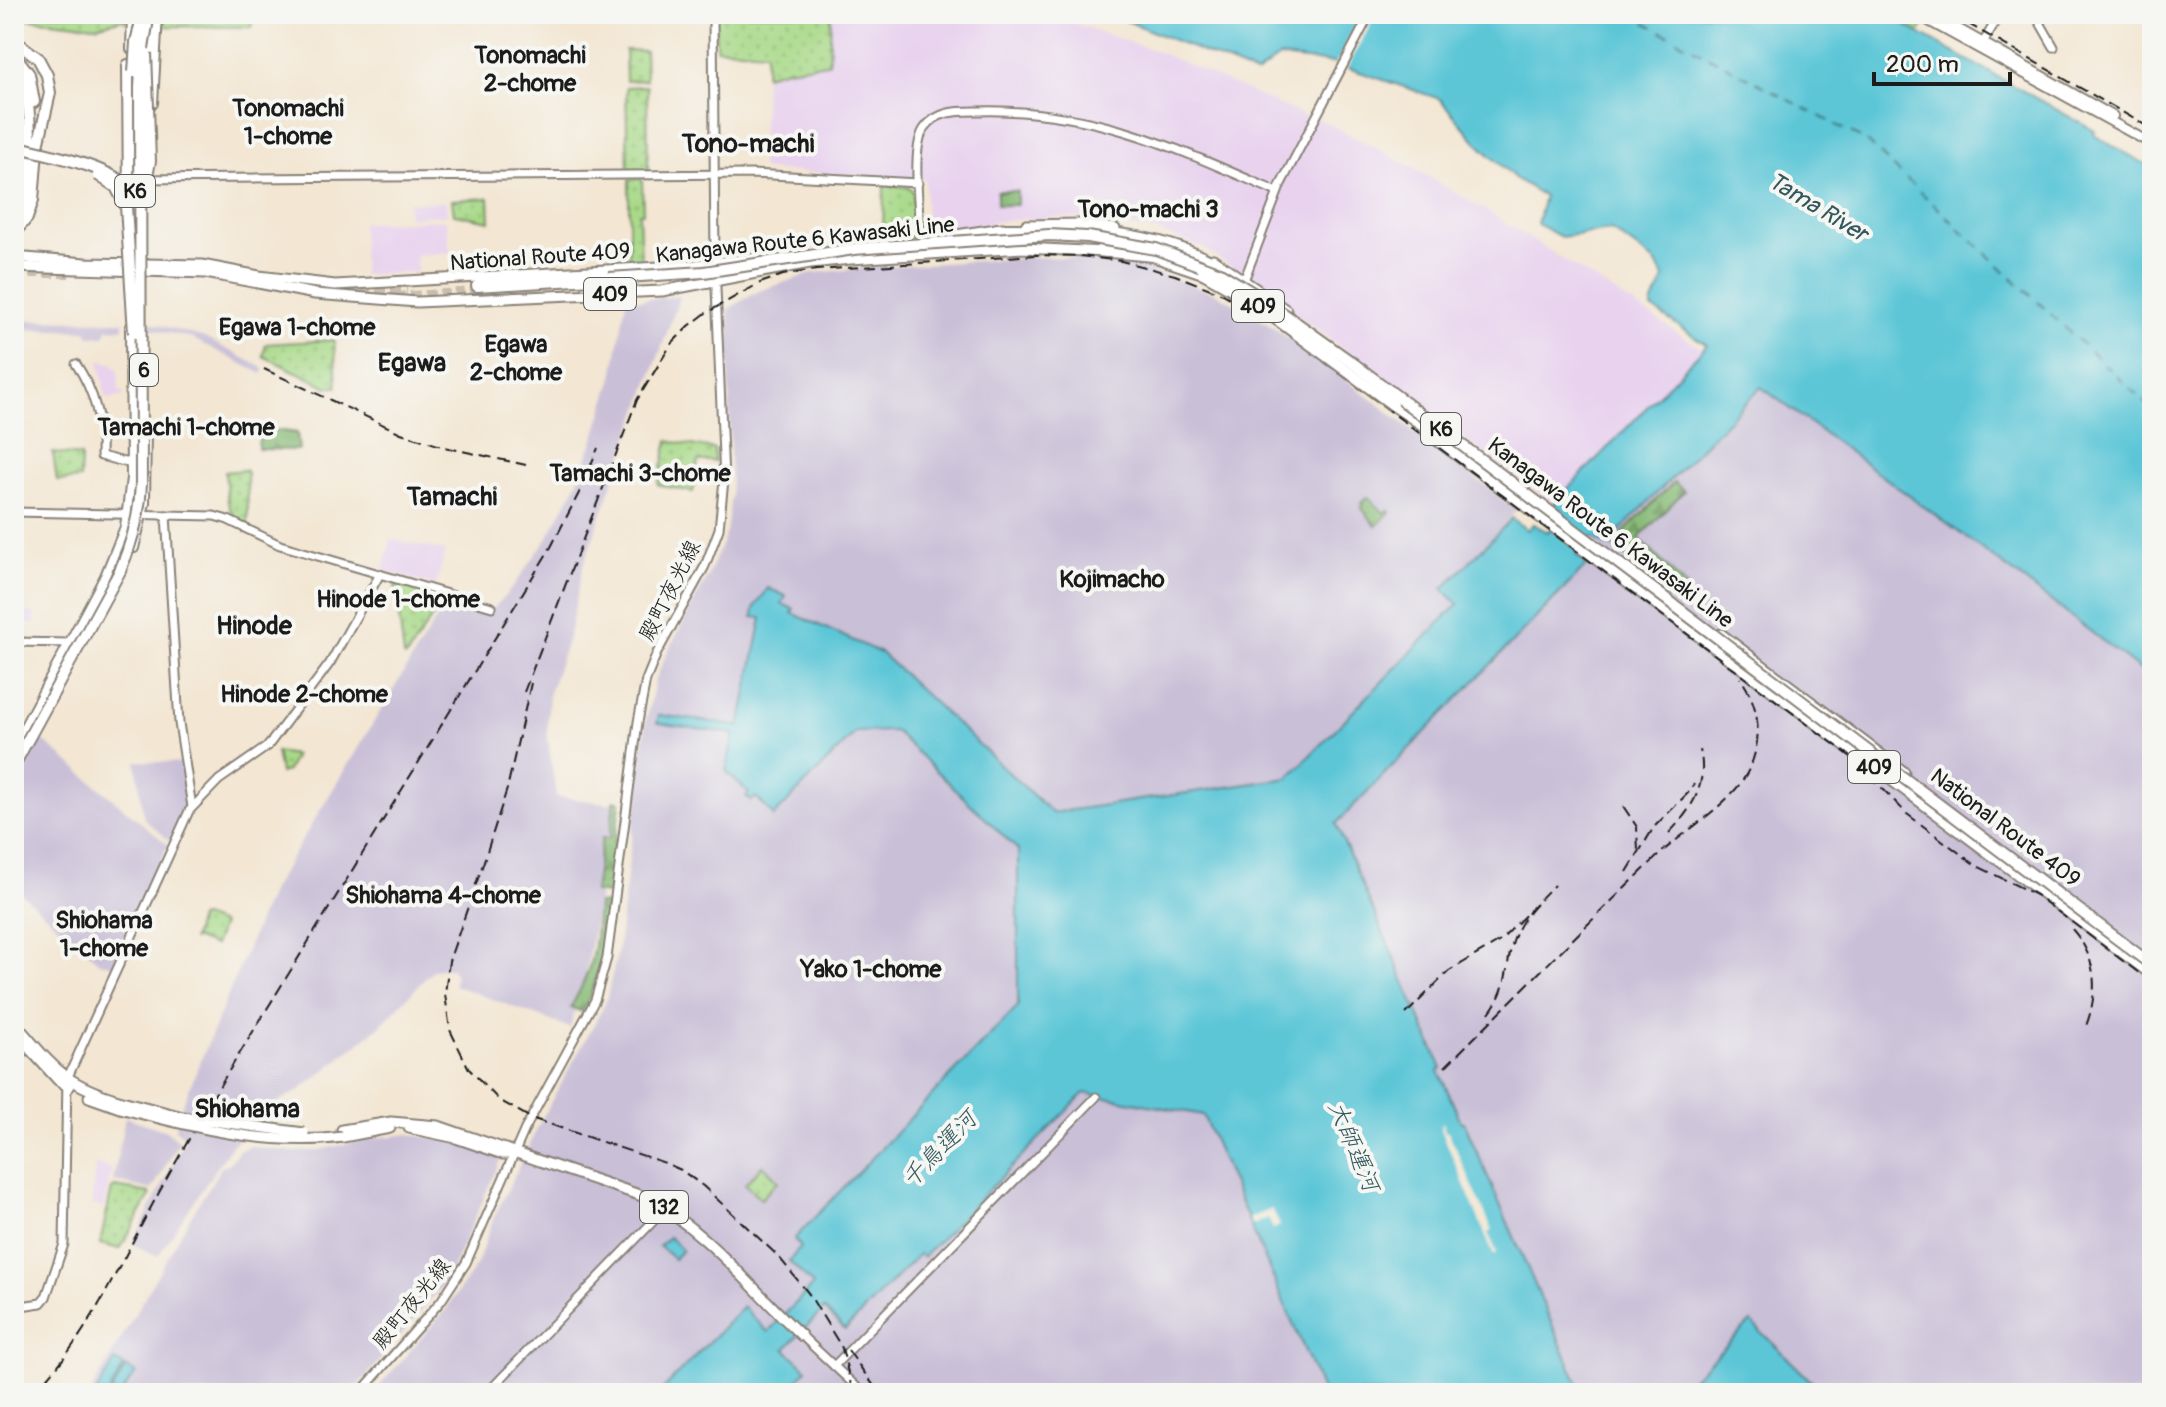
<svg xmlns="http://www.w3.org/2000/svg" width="2166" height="1407" font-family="Pangolin,'Klee One',sans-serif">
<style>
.built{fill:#e8d2ee}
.industrial{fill:#c9bfd7}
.forest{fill:url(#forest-firs);stroke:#516a48;stroke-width:2}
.park{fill:url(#park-dots);stroke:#627a52;stroke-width:2}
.water{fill:#5cc6d7;stroke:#3c717a;stroke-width:2}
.pier{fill:#f3e6d2}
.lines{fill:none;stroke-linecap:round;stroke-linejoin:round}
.ferry{stroke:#32585d;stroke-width:2;stroke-dasharray:10 8;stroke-linecap:butt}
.motorway-tunnel{stroke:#c8beae;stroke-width:10;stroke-dasharray:10 5;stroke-linecap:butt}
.tertiary-casing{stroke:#888177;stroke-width:11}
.primary-casing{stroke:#888177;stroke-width:12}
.trunk-casing{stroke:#888177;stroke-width:13}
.motorway-casing{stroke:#888177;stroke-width:14}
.tertiary{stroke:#fff;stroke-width:7}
.primary{stroke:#fff;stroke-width:8}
.trunk{stroke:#fff;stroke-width:9}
.motorway{stroke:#fff;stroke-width:10}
.rail{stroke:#1c1c1c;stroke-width:2;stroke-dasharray:12 6;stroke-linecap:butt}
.trunk-bridge-casing{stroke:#888177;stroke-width:13;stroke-linecap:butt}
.motorway-bridge-casing{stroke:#888177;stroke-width:14;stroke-linecap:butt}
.trunk-bridge{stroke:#fff;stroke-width:9}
.motorway-bridge{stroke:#fff;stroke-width:10}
.labels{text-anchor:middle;stroke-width:8;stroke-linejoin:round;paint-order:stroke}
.shield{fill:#f6f6f2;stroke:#5d5d5c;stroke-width:2}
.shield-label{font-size:20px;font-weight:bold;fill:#1c1c1c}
.street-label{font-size:22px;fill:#1c1c1c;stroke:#f6f6f2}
.neighbourhood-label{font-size:24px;font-weight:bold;fill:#1c1c1c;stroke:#f6f6f2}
.water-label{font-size:24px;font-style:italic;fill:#32585d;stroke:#f6f6f2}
.quarter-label{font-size:26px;font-weight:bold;fill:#1c1c1c;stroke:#f6f6f2}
</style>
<defs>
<pattern id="forest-firs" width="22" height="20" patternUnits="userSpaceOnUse" patternTransform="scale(2)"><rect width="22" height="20" fill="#86b974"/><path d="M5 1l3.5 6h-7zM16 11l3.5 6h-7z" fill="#739e64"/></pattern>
<pattern id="park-dots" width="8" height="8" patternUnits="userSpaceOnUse" patternTransform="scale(2)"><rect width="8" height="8" fill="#a8d988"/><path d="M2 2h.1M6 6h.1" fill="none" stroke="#90ba75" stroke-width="1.8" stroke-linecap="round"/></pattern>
</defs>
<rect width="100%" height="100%" fill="#f6f6f2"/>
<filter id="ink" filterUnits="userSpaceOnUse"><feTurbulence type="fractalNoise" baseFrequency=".0125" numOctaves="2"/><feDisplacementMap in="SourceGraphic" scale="16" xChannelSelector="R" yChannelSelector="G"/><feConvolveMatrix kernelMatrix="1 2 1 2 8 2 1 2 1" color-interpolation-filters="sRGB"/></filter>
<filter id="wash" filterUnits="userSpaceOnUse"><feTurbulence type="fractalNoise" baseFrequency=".006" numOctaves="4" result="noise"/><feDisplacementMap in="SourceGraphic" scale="32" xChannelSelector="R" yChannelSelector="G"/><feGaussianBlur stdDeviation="1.8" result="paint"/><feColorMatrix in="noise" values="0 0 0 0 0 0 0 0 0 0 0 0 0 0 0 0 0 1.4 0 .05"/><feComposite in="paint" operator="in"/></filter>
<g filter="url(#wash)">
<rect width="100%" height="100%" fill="#f3e6d2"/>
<g class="built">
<polygon points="831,14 1047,14 1164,54 1309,118 1311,116 1321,120 1408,165 1495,216 1703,349 1553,503 1433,418 1272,295 1207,250 1157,231 1090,219 1057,217 1002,221 930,234 926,232 925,179 764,170 761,166 765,75 787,69 829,63"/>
<polygon points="446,202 447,215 409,217 408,203"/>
<polygon points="446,220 450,253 416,255 417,272 363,275 362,223"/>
<polygon points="99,360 114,364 115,368 118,368 119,392 123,392 124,396 106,399"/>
<polygon points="391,539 445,551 436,586 383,571"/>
<polygon points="14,612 34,612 35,624 17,624 14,626"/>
<polygon points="95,1164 112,1169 103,1208 92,1205"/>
</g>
<g class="industrial">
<polygon points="1043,257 1079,258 1143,268 1217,294 1238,305 1310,352 1517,510 1444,589 1458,604 1288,778 1052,813 881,653 792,613 767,591 754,609 762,618 740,726 734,734 727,771 749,793 752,801 755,796 774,816 856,732 895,731 1018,849 1018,1006 794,1238 801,1247 813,1284 768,1332 743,1307 659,1393 373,1393 444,1312 477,1264 493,1220 541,1120 606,1002 618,949 646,722 655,681 667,653 709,574 726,534 731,496 728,309 759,291 812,273 877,267"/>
<polygon points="680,296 583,566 569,635 549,693 547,733 556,797 615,804 585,975 570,1028 454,985 455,974 452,968 433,970 380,1026 299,1091 276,1103 259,1117 229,1149 158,1256 132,1244 186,1138 175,1129 180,1111 270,893 449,598 493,609 512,588 545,542 575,488 596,434 613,377 626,301"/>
<polygon points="14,320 123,321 123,328 107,329 104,336 88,336 88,331 14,329"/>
<polygon points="149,322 205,338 265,369 262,374 191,338 148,328"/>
<polygon points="1761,387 1885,474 2152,678 2152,1393 1813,1393 1818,1388 1751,1323 1677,1393 1582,1393 1464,1122 1461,1123 1439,1071 1442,1069 1336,824 1588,565 1576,555 1576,552 1592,537 1607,545"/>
<polygon points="41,739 168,845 113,966 99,962 14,887 14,790"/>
<polygon points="136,761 183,763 189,805 171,842 144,819"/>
<polygon points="1083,1093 1203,1115 1323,1393 784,1393 807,1369 785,1349 824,1309 845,1329 919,1254 923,1257"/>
<polygon points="125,1117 167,1131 180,1141 152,1190 113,1181"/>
<polygon points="409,1134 459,1143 498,1157 500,1161 448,1279 352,1393 90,1393 191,1216 222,1166 229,1164 239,1151 251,1146 293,1152 314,1151 375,1138"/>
</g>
<g class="forest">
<rect x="997" y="191" width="20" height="14"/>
<polygon points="260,428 297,433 299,450 258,449"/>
<polygon points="1674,482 1684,491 1639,538 1686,587 1679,598 1611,545"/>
<polygon points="1368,497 1384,513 1388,510 1390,512 1376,526 1361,507 1363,505 1361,503"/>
<polygon points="614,800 620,802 608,894 594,892 602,838 610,838"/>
<path d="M598,903L609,904C605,943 601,978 582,1012L571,1007C594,967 595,947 598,903Z"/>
</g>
<g class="park">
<polygon points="14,14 126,14 126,22 123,19 96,26 14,17"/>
<polygon points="159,14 252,14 252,27 156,26"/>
<polygon points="716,14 831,14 829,63 787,69 765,75 766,52 716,48"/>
<polygon points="1885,14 1906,14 1924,23 1919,33"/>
<polygon points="625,50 645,51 646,80 626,81"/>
<polygon points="647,86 648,172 628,173 626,87"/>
<polygon points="629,179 642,179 643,213 639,213 641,260 629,260"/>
<polygon points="884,185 908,187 913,191 914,234 910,238 883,241"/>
<polygon points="489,198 490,221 454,214 452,200"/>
<polygon points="334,340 337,387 328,387 263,356 266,344"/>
<polygon points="668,441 714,449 715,461 698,461 693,492 658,485"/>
<polygon points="53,453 81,456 80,479 57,481"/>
<path d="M245,470L247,473L248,525C223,514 228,497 225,472Z"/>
<polygon points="397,583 443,596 444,599 406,657 404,656 395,584"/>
<polygon points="276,752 295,755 287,771 280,773"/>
<polygon points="202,917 222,924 214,946 194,938 192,941 199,918"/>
<polygon points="763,1165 778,1181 761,1199 745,1184"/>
<polygon points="115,1187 149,1193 150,1196 120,1249 100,1244 112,1188"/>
</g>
<g class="water">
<path d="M1110,14H1885L2095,131L2094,135L2152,168V679L2017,575L1761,387L1606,545L1592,537L1576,552V555L1588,564L1336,824L1442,1069L1439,1071L1461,1122H1464L1582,1393H1323L1203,1115L1084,1093L923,1257L919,1254L845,1330L824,1309L785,1349L807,1369L784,1393H659L743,1307L768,1332L813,1285L789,1261L801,1247L794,1239L1018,1006V850L895,731L856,732L774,816L756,797L751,801L746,796L749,793L726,771L734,734L657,723L659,715L740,726L762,618L753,617L754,609L768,588L786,596L782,604L794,609L792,613L881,653L1052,813L1288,778L1458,604L1443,589L1512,518L1527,530L1533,524L1548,532L1562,515V512L1554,505L1555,502L1707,345L1652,308C1652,296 1663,289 1664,277L1654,261L1611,230L1561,237L1537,224L1544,196L1516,179L1480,146L1440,99L1333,63L1279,57L1256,74Z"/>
<polygon points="669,1237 682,1250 674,1259 659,1246"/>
<polygon points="1751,1322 1818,1388 1813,1393 1677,1393"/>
<polygon points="115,1361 124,1366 109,1393 96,1393"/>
<polygon points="126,1367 136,1373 122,1393 111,1393"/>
</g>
<g class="pier">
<polygon points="1362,14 1376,14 1346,71 1334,67"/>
<polygon points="1443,1122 1445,1132 1448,1132 1493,1231 1488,1233 1497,1253 1494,1255 1440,1127"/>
<polygon points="1272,1209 1280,1226 1273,1229 1268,1218 1252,1225 1249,1219"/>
</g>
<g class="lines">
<polyline class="ferry" points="1629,14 1866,141 2152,409"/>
</g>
</g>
<g filter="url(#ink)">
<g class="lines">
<g class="motorway-tunnel">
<polyline points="14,273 69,273"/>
<polyline points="331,288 407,290"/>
<polyline points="395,297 477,292"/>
</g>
<g class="tertiary-casing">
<g id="tertiary">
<polyline points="2035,14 2054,47"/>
<polyline points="1981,46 2000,14"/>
<polyline points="131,179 752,174 918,183"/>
<path d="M920,244C921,216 910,150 924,129C937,110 959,111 979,111C1092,108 1177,148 1277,192"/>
<polyline points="1243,283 1281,184 1370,14"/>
<path d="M76,364C94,390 103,424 101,456L132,464"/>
<polyline points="14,512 214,516 228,520 280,545 492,607"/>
<polyline points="166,515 179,723 192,807"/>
<polyline points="14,642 71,643"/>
<polyline points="14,1307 41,1303 46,1297 64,1244 67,1079 189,811 219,780 268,746 330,663 380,574"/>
<polyline points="802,1336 863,1393"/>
<polyline points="834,1366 1096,1097"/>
<polyline points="360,1393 441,1301 466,1263 525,1129 595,1000 607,958 638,722 646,680 657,653 705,566 719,529 724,480 715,263 713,16"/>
<polyline points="487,1393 666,1208"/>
</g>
</g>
<g class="primary-casing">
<g id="primary">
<polyline points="1916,14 2152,144"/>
<polyline points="1932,14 2113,116"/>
<polyline points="131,49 132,14"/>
<polyline points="134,548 145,503 146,427"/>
<polyline points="14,746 105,576 125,527 131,478 130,327"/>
</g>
</g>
<g class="trunk-casing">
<g id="trunk">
<polyline points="1026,225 1080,224 1115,229"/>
<polyline points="923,240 1003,228"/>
<polyline points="14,257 86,263 202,265 259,276 335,285 695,265 777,256"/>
<polyline points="1213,259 1286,310"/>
<polyline points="14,267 206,273 315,294 417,302 662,291 810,263 851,259 1023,248 1106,252"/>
<polyline points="1427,433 2152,975"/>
<polyline points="1721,634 1904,772"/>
<path d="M14,1022C54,1067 62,1084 122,1101"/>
<polyline points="14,1032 58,1080 69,1087"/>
<polyline points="89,1097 120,1108"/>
<polyline points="409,1128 456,1138 503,1154 513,1154"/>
<path d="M342,1130L391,1122L438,1126L645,1197C706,1230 752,1289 802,1336"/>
<polyline points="343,1137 390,1128"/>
</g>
</g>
<g class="motorway-casing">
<g id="motorway">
<polyline points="14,40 38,58 47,75 50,93 37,150 33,200 27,218 14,233"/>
<polyline points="14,54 29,74 34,102"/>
<polyline points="128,65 129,213"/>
<path d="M14,67C19,73 23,80 25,89C33,117 33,200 14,222"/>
<polyline points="14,82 14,94"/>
<polyline points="152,103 157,14"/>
<polyline points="14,125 20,132 25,143"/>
<path d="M997,229C1072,229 1150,227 1218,265"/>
<polyline points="1099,251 1153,256 1203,273"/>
<polyline points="477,286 609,278"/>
<polyline points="1393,405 1471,457"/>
</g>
</g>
<use href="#tertiary" class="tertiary"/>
<use href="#primary" class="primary"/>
<use href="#trunk" class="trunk"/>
<use href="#motorway" class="motorway"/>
<g class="rail">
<polyline points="1951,14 2152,129"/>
<polyline points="264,369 401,433 444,447 526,465"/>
<polyline points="531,683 507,789 483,864 449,961 445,994 450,1030 469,1069 499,1100 531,1118 665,1163 681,1170 703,1186 778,1256 809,1294 842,1348 853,1393"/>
<polyline points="524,692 637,400 672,343 689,326 706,313 760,283 783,275 817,270 1037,255 1081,256 1121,261 1175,275 1223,294 1274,324 1854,759 1907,814 1977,866 2036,895 2152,983"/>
<polyline points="1623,806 1637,827 1638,852"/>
<path d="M1669,833C1692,809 1708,785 1700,750"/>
<polyline points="1627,872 1654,827 1690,791 1694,784"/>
<path d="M2072,929C2097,957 2099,992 2086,1026"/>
<path d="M1489,1013C1511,985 1504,964 1515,936C1523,916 1539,900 1554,885"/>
<polyline points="1406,1014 1449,971 1500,941 1536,904"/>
<path d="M1445,1067C1517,995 1588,923 1661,853C1688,828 1734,802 1749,769C1763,739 1760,705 1740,678"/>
<polyline points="848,1350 879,1393"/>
<path d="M33,1393C81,1346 109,1286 140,1228C165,1180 192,1134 219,1087L551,547L579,493L598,448"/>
</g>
<g class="trunk-bridge-casing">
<g id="trunk-bridge">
<polyline points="122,1101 183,1117 304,1133"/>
<path d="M120,1108C191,1127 269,1147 343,1137"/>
</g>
</g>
<g class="motorway-bridge-casing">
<g id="motorway-bridge">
<polyline points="134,72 136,42 143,14"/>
<path d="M14,146C48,154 120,168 139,197"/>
<polyline points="98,175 116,187 126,206 134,333"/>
<polyline points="144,192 150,161 146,53"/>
<polyline points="1203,273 1249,299 1393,405"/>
<polyline points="609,278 704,272 854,249 1049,235 1088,237 1156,249 1220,273 1263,299 1354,364 2152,965"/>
<path d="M14,765L120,571C132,543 140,515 141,484L140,87L142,54L149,14"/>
</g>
</g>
<use href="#trunk-bridge" class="trunk-bridge"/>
<use href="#motorway-bridge" class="motorway-bridge"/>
</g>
</g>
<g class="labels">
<g class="shield">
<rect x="115" y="175" width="40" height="32" rx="6"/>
<rect x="584" y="278" width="52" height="32" rx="6"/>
<rect x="1232" y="290" width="52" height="32" rx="6"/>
<rect x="130" y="354" width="28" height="32" rx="6"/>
<rect x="1421" y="413" width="40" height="32" rx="6"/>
<rect x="1848" y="751" width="52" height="32" rx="6"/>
<rect x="640" y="1191" width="48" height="32" rx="6"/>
</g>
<g class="shield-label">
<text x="135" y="198">K6</text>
<text x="610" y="301">409</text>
<text x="1258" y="313">409</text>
<text x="144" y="377">6</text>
<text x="1441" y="436">K6</text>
<text x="1874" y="774">409</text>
<text x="664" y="1214">132</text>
</g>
<g class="street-label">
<text transform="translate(805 239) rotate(-6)" y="8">Kanagawa Route 6 Kawasaki Line</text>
<text transform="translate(540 256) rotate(-4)" y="8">National Route 409</text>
<text transform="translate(1611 532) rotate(37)" y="8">Kanagawa Route 6 Kawasaki Line</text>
<text transform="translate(669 590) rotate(-63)" y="8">殿町夜光線</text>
<text transform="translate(2006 827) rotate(37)" y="8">National Route 409</text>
<text transform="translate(411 1303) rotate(-51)" y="8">殿町夜光線</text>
</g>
<g class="neighbourhood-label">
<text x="530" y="63">Tonomachi<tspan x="530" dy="28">2-chome</tspan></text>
<text x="288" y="116">Tonomachi<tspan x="288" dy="28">1-chome</tspan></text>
<text x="1148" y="217">Tono-machi 3</text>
<text x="297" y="335">Egawa 1-chome</text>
<text x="516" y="352">Egawa<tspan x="516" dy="28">2-chome</tspan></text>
<text x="186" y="435">Tamachi 1-chome</text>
<text x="640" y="481">Tamachi 3-chome</text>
<text x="1112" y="587">Kojimacho</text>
<text x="398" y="607">Hinode 1-chome</text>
<text x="304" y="702">Hinode 2-chome</text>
<text x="443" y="903">Shiohama 4-chome</text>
<text x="104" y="928">Shiohama<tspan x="104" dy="28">1-chome</tspan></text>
<text x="871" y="977">Yako 1-chome</text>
</g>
<g class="water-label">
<text transform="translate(1818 207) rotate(31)" y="8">Tama River</text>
<text transform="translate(1354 1146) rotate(67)" y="8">大師運河</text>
<text transform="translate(939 1149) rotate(-46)" y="8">千鳥運河</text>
</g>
<g class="quarter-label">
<text x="748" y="152">Tono-machi</text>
<text x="412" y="371">Egawa</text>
<text x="452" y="505">Tamachi</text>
<text x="254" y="634">Hinode</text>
<text x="247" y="1117">Shiohama</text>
</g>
</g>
<rect width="2166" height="1407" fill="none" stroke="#f6f6f2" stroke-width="48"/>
<path d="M1874 72v12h136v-12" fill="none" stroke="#1c1c1c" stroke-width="4"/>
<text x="1886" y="72" font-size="24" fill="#1c1c1c" stroke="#f6f6f2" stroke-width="6" paint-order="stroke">200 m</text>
</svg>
